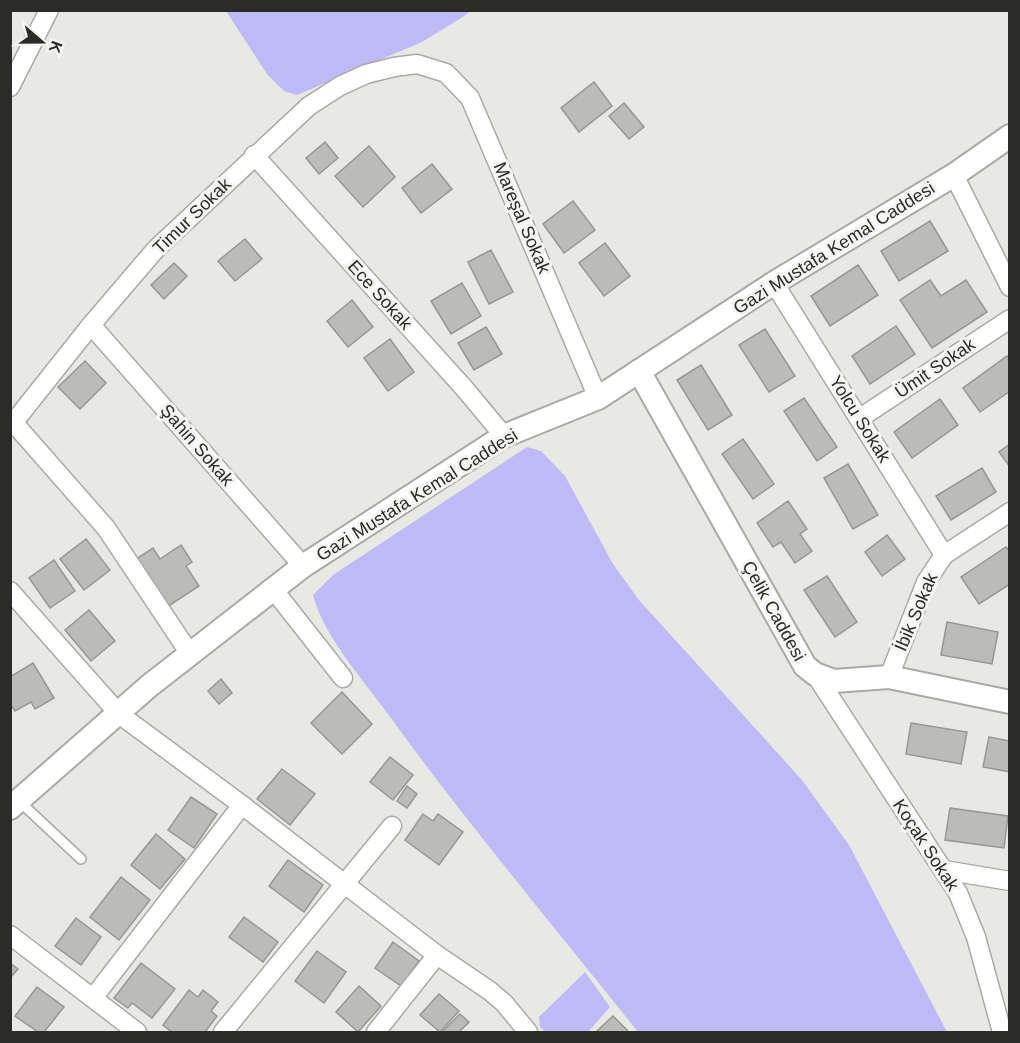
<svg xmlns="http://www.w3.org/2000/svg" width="1020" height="1043" font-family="Helvetica,sans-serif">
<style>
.green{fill:#bdbaf5}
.building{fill:#bbbcb9;stroke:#969794;stroke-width:1.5}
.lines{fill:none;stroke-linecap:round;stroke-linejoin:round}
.service-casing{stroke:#a9aaa7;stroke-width:12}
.minor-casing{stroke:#a9aaa7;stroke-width:21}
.tertiary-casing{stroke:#a9aaa7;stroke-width:26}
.service{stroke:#fff;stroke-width:9}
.minor{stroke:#fff;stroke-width:18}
.tertiary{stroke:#fff;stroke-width:22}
.labels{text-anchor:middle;stroke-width:6;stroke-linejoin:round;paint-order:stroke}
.street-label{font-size:18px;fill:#2b2b2a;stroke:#f5f6f3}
</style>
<rect width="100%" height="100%" fill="#e8e9e5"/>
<g class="green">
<polygon points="226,11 471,11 461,18 422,42 297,95 284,91 267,74"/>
<path d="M527,447L541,451L565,476L613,564L639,600L802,780L849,845L947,1032H638C553,925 465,821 385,710C360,676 324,636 313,595L333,575Z"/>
<polygon points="585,972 610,1007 588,1032 546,1032 540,1027 539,1017"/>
</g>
<g class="building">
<polygon points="594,82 612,106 579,132 561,108"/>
<polygon points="624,103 644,127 629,139 609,116"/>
<polygon points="325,142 338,158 319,174 306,158"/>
<polygon points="369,146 395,177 363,207 335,176"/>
<polygon points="432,164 452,189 421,213 402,188"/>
<polygon points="573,201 595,230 564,253 543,224"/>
<polygon points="930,221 948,251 899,281 881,251"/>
<polygon points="245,239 262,259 235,281 218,261"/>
<polygon points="605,243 630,276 604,296 579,263"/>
<polygon points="491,250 513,292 489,304 468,262"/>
<polygon points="174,263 187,276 164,299 151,285"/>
<polygon points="858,265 878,295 830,326 811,296"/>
<polygon points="930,280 941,296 966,280 987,312 932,348 900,300"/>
<polygon points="462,283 481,316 451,334 431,301"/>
<polygon points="352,300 373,327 348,347 327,321"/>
<polygon points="896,326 915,354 870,384 852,356"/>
<polygon points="486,327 502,354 474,370 458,343"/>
<polygon points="765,329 795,376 769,392 739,345"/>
<polygon points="390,339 414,372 388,391 364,358"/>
<polygon points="1007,356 1010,359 1010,391 980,412 963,388"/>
<polygon points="85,361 106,383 80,409 58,387"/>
<polygon points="701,365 732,415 708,430 677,380"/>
<polygon points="804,398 837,447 817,461 784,411"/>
<polygon points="940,399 958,425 912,458 894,432"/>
<polygon points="743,439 774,484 753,499 722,454"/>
<polygon points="1010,444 1010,467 999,452"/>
<polygon points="848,464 878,515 853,529 824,478"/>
<polygon points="982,468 996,492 951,520 936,496"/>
<polygon points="788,501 807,529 800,534 812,551 795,563 781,542 773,547 757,523"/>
<polygon points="887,535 905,559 882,576 865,552"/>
<polygon points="86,539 110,570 84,590 60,559"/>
<polygon points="181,545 192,562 186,566 199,586 164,609 133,561 153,548 160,559"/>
<polygon points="1006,547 1010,552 1010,584 979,604 961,577"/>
<polygon points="54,560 75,591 50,608 29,578"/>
<polygon points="827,576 857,622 835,637 804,590"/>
<polygon points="89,610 115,641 91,661 65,630"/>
<polygon points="947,622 998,632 992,664 941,655"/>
<polygon points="33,663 54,698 35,709 31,702 15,711 10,704 10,677"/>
<polygon points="221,679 232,693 219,704 208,691"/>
<polygon points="342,692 372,724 342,754 311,723"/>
<polygon points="911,723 967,732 961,764 906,754"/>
<polygon points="989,737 1010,741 1010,772 983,767"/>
<polygon points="390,757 413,775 393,800 370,782"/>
<polygon points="282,769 315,794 290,825 257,799"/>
<polygon points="407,786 417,794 407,808 397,801"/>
<polygon points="191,797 217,814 194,848 168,830"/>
<polygon points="950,808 1008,816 1004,848 945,840"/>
<polygon points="423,814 433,821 438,814 463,832 439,865 405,840"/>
<polygon points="156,834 185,859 160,889 131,865"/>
<polygon points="288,860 323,885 304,912 269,886"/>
<polygon points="121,877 150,900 119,940 90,917"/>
<polygon points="244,917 278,942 263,962 229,937"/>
<polygon points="76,918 101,937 81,965 55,946"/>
<polygon points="393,942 419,961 401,986 375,968"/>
<polygon points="317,951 346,972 324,1003 295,981"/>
<polygon points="10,963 18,969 10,978"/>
<polygon points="141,963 175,989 152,1018 132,1003 128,1008 114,998"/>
<polygon points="359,986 381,1006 358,1032 336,1012"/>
<polygon points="37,987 64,1007 44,1032 38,1032 15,1016"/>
<polygon points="189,990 198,997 203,990 218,1002 211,1011 217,1016 205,1032 172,1032 163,1025"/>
<polygon points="439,994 459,1011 440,1032 420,1015"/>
<polygon points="460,1014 469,1022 459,1032 442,1032"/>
<polygon points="613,1016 629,1032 596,1032"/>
</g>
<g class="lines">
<g class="service-casing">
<polyline id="service" points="19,801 81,859"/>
</g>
<g class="minor-casing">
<g id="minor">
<polyline points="10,87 49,10"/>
<polyline points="254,155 464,388 504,436"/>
<polyline points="954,175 1010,287"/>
<polyline points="774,283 944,555"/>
<polyline points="91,325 303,566"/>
<polyline points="860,418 1010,319"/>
<polyline points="13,422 106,528 190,654"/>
<polyline points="10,427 91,325 156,249 309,106 340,86 366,74 394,67 417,64 446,73 470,98 598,398"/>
<polyline points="273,589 343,678"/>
<polyline points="10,591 119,714 242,805 437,955 490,991 504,1003 528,1032"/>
<polyline points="815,674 958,893 976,937 1002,1032"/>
<polyline points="889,677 926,582 944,555 1010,512"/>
<polyline points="944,870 1010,881"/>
<polyline points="10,935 137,1032"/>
<polyline points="93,998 242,805"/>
<polyline points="223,1032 392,826"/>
<polyline points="376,1032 437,955"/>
</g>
</g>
<g class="tertiary-casing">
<g id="tertiary">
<polyline points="639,371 805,666 815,674 834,681 889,677 1010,702"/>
<polyline points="10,808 149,686 303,566 504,436 598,398 774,283 954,175 1010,136"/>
</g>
</g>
<use href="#service" class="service"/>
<use href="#minor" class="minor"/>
<use href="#tertiary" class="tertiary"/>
</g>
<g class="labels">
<g class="street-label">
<text transform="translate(192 216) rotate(-44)" y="6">Timur Sokak</text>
<text transform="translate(522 218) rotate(67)" y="6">Mareşal Sokak</text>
<text transform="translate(834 248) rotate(-32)" y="6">Gazi Mustafa Kemal Caddesi</text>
<text transform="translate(380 295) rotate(48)" y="6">Ece Sokak</text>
<text transform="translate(935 368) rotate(-34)" y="6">Ümit Sokak</text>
<text transform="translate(860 419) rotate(58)" y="6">Yolcu Sokak</text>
<text transform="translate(197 445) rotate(49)" y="6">Şahin Sokak</text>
<text transform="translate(417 495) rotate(-32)" y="6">Gazi Mustafa Kemal Caddesi</text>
<text transform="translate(774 611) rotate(61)" y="6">Çelik Caddesi</text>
<text transform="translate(916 612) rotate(-67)" y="6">İbik Sokak</text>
<text transform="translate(926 845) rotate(57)" y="6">Koçak Sokak</text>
</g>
</g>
<rect width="1020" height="1043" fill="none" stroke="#2b2b2a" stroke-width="24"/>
<g transform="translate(42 42) rotate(110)" stroke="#f5f6f3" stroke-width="4.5" paint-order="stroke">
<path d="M0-4.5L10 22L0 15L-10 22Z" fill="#2b2b2a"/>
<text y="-9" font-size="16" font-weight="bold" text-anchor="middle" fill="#2b2b2a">K</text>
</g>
</svg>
